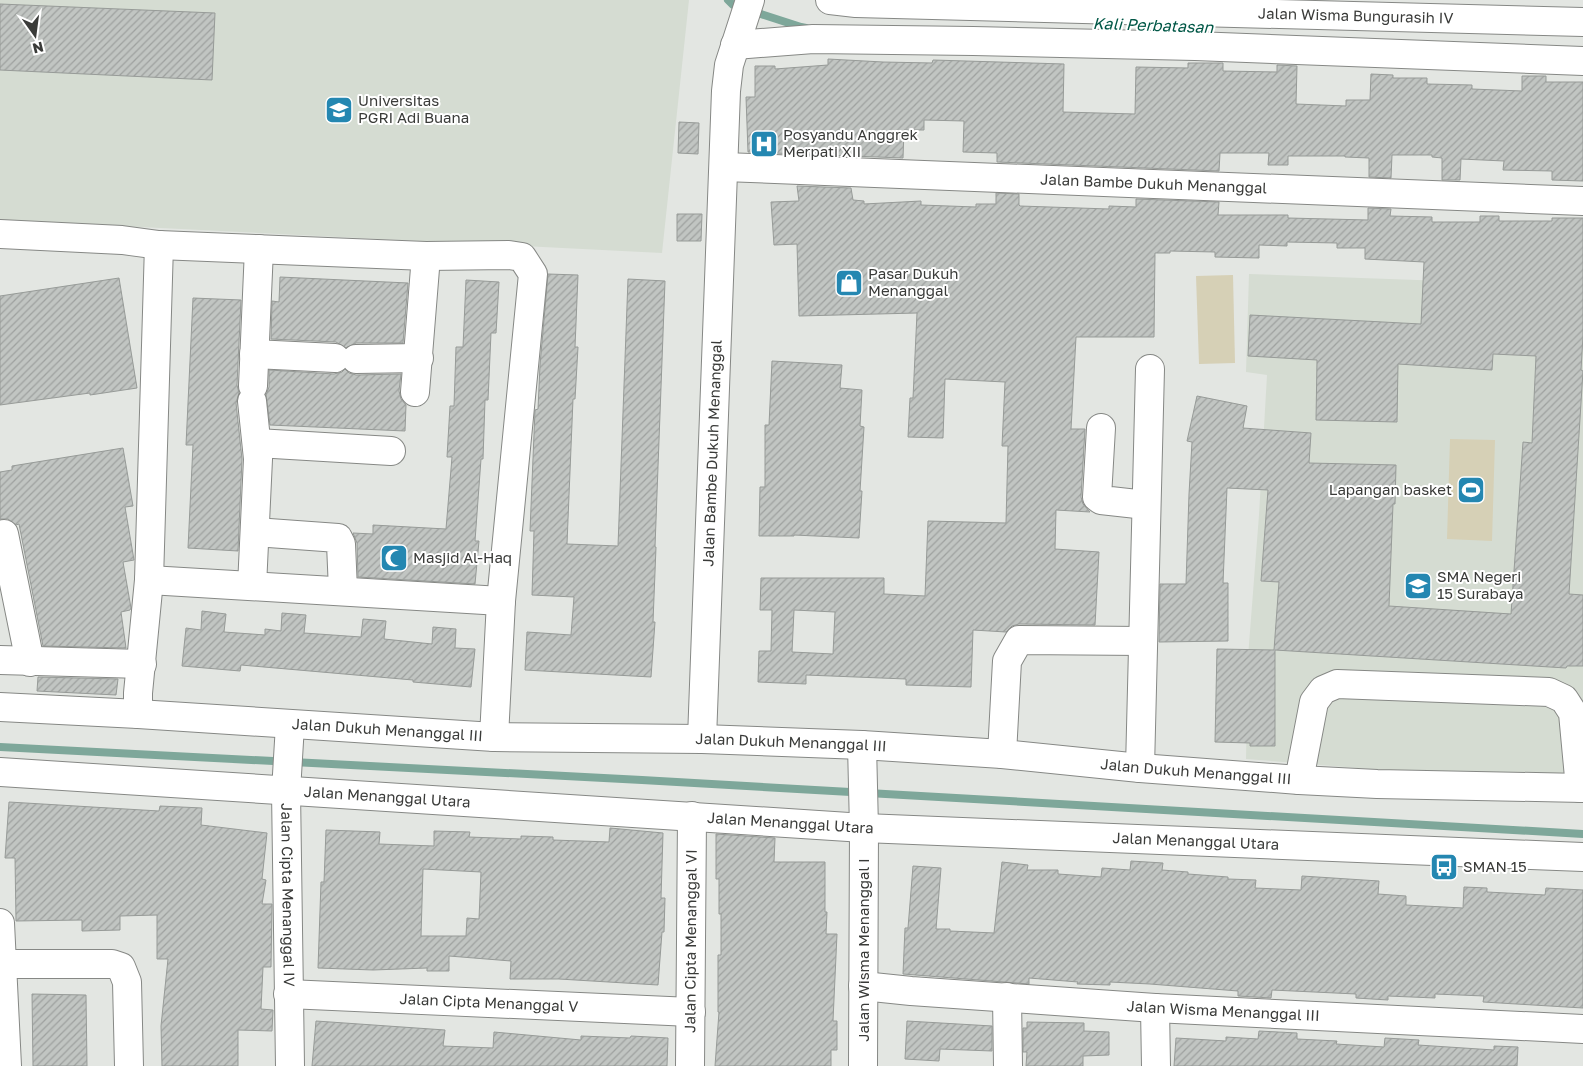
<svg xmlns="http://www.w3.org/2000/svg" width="1583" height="1066" font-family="'Golos Text',sans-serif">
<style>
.built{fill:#d5dcd2}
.pitch{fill:#d6d0b6}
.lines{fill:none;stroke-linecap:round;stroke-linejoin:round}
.stream{stroke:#7ea79a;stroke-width:8}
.building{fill:url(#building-hatch);stroke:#979b98;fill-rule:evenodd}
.minor-casing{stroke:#868885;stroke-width:30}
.minor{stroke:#fff;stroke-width:28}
.labels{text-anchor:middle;stroke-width:4;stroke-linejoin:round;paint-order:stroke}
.street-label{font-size:15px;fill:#3a3b39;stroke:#fff}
.poi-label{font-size:15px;fill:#3a3b39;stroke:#fff;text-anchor:start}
.water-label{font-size:16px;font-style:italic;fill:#005746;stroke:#fff}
</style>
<defs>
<pattern id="building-hatch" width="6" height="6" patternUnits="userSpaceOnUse" patternTransform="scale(1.25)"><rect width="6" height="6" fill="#c1c5c2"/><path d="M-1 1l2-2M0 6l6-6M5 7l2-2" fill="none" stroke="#9ea19f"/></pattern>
</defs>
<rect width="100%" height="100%" fill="#e3e6e2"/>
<g class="built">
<polygon points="0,0 689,0 662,253 0,220"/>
<polygon points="1249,274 1473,282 1583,295 1583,786 1246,759 1248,657 1259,515 1267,375 1246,372"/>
</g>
<g class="pitch">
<polygon points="1233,275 1235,363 1199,364 1196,276"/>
<polygon points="1450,439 1495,440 1492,541 1447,539"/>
</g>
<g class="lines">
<g class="stream">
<polyline points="728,0 733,5 801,27 806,28"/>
<polyline points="0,747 642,780 1583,834"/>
</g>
</g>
<g class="building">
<polygon points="0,4 215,13 212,80 0,70"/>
<polygon points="828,59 883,62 932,63 933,60 1064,64 1063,112 1135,114 1136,67 1188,68 1188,63 1223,63 1223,71 1277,72 1277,65 1297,66 1296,104 1346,106 1346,100 1370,100 1371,74 1393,75 1393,78 1427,78 1427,84 1472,85 1472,89 1522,91 1522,76 1546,76 1546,82 1583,82 1583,181 1552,180 1552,171 1503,170 1504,161 1461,159 1460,180 1442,180 1442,158 1432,157 1432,155 1392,155 1391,178 1369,177 1369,158 1345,157 1345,156 1288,156 1288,165 1268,165 1269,153 1220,153 1219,171 997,162 997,153 963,152 964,121 924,120 924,130 904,130 903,158 748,152 746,97 755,97 755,66 775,66 775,69 828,65"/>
<polygon points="679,122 699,123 698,154 678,153"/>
<path d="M797,186L851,188L853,200L864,201V204L921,201V205L976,207V204H996V193L1019,194V205L1020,206L1109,209V206L1136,207V199L1219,202L1218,215H1288V218L1368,220V208L1391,209L1390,216L1432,217V222H1480V216H1499V221H1552V218H1583V336L1581,370L1583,371L1569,594L1583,595V666H1567L1566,668L1275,650V746H1250V743L1215,742L1217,649L1274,650L1279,582L1261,581L1268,490L1227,488L1223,583H1228V641L1159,642L1160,584H1186L1189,494L1192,442L1187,441L1197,396L1247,406L1243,428L1311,433L1309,463L1396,465L1395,504H1393L1389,606L1511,614L1523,442L1532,443L1536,356L1493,354L1492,370L1398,364L1397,422L1316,420L1317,360L1248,356L1250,315L1421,324L1424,262L1365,259V248H1337V243L1287,242V246L1259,245V258L1215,257V252L1170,251V253H1155L1154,337H1076L1071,429H1085L1081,497L1083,504L1090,512L1056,510L1055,549L1099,552L1095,625L1019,624L1012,626L1006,632L973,630L971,687L906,685V679L806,675V684L758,682L759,651H771L772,610H760L761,578H884V594L925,596L928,521L1006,523L1008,446H1002L1005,382L945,379L943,438L908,437L910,398H913L917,313L799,316L797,244L774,245L771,202L799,201ZM794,610L835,612L833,654L792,652Z"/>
<polygon points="677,214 702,214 701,241 677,241"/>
<polygon points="548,274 578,275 575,347 578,347 575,399 573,399 567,544 618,546 628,279 665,281 655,547 656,547 653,622 655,622 651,677 525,670 527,632 571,635 574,597 532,595 534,531 530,531 535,410 538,409 540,365"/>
<polygon points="280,277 408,283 403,343 356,343 346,348 336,342 271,339 272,301 279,302"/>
<polygon points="119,278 137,388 90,395 90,393 0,405 0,296"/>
<polygon points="466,280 499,282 496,333 491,333 488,400 485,400 483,459 481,459 475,541 479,541 475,584 358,577 357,543 353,533 373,534 373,525 446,529 452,457 447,457 450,406 454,406 456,347 463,347"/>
<polygon points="193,298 241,300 237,385 239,393 236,403 242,459 238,551 188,548 193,445 186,445"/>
<polygon points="772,361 842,365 840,388 862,390 860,426 864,427 860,491 862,491 859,538 794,535 794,536 759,536 760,487 765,487 765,425 769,425"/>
<polygon points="345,369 349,373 356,375 401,374 399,391 401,399 406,405 405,431 270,425 266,395 269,387 269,370 334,374 342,372"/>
<polygon points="123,448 133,506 125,507 134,560 123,562 131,608 130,610 121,612 126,648 43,646 19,524 16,525 8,519 0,519 0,472 12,470 12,466"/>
<polygon points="202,611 226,614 224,632 265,635 265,629 281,631 282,613 306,615 304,633 361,637 363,619 386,621 384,639 432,644 433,627 456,629 455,648 475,649 471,687 413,682 413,680 241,665 240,671 182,666 186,628 201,630"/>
<polygon points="38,677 118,679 116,695 37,691"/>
<polygon points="9,802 159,811 160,806 202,808 201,825 267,833 262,879 266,880 262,904 272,904 271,967 263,967 261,1009 273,1010 272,1031 238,1030 238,1066 162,1066 161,1026 168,959 157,959 157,915 120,916 120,930 82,931 82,920 16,921 15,858 5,858"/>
<path d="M610,828L663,833L661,898H665L664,932H662L658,985L559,979H510L511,961L449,956V971H427V968L373,970L318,968L321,882H324L326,830L380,832L379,844L434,846V831L470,832L469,837L521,839V836L553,837V840L609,842ZM423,869L481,872L479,919L467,918L466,936H421Z"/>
<polygon points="716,834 775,838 774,862 825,862 825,912 827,912 826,934 837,934 833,1021 837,1021 837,1050 831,1050 831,1066 715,1066 719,1012 718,1012 718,955 721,955 721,914 719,914 719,879 716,879"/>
<polygon points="1131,861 1163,863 1162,870 1188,872 1188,874 1228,877 1228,879 1256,880 1255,888 1301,890 1302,876 1379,881 1378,894 1406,896 1406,905 1463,908 1464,887 1487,888 1487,892 1545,895 1546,888 1583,890 1583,1008 1483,1002 1484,996 1435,994 1435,998 1388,996 1388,1000 1356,998 1356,994 1272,990 1271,998 1238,996 1238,991 1150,984 1110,982 1110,985 1077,984 1078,982 1029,978 1029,984 903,974 905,928 908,928 913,866 941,868 936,929 950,929 950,931 994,933 1002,862 1028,865 1027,870 1058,870 1058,874 1101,877 1102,868 1130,870"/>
<polygon points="32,994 86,995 87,1066 33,1066"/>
<polygon points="316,1021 445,1030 443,1046 493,1048 494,1032 581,1040 581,1036 630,1038 631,1036 668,1038 667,1066 312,1066"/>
<polygon points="907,1021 992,1026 992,1051 940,1049 939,1061 905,1059"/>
<polygon points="1027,1022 1084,1023 1084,1031 1109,1032 1109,1055 1083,1056 1083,1066 1026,1066 1027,1052 1023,1052 1023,1028 1027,1028"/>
<polygon points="1259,1031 1297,1033 1297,1039 1337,1041 1336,1044 1384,1047 1385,1038 1419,1040 1418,1045 1494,1050 1494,1046 1518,1047 1517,1066 1174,1066 1176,1038 1226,1041 1226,1037 1258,1039"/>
</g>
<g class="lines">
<g class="minor-casing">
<g id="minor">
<path id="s1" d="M830,0L856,3L1583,22"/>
<polyline points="735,45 813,39 973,41 1195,46 1583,61"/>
<path id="s2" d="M724,167L1583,201"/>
<polyline points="0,234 122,240 159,245 426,256 509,255 522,257 533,274 501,601 494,737"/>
<polyline points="254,354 335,358"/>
<polyline points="356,359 419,358"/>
<polyline points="253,386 259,249"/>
<polyline points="415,392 426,256"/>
<polyline points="252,401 258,459 252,586"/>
<polyline points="1101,428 1097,497 1101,500 1146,505"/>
<polyline points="257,443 391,451"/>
<polyline points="255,532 338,538 341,544 343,590"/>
<polyline points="4,534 30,662"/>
<polyline points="149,580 501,601"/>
<polyline points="0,660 142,664"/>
<path id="s3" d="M0,707L138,714L494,737L702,739L862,745L1002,754L1140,768L1299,780L1377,784L1583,788"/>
<polyline points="138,714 138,693 149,580 159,245"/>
<path id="s4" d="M290,725L286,791L290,1066"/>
<path id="s5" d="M702,739L726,91L729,65L750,0"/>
<polyline points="862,745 864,828 863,1066"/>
<polyline points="1002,754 1007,661 1019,640 1143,641"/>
<polyline points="1140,768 1150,369"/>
<path id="s6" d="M0,772L864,828L1583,857"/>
<polyline points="1299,780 1314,702 1323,690 1337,684 1549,692 1564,699 1573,713 1580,788"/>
<polyline points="0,923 7,1066"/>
<polyline points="2,964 112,964 121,967 127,982 129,1066"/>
<path id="s7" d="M863,986L911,991L1155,1008L1583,1029"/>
<path id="s8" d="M288,994L691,1012"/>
<polyline points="1007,997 1008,1066"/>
<polyline points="1155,1008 1156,1066"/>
<path id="s9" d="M690,1066L692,816"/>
</g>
</g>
<use href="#minor" class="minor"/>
</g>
<defs>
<g id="university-square" transform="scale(1.4375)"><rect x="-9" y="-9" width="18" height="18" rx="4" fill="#2487b1" stroke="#fff"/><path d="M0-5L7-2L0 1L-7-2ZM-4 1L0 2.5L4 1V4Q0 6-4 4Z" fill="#fff"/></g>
<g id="hospital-square" transform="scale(1.4375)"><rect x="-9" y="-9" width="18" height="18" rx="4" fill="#2487b1" stroke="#fff"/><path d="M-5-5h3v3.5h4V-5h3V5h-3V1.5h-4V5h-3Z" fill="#fff"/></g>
<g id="shop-square" transform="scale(1.4375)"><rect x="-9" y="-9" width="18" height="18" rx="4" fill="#2487b1" stroke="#fff"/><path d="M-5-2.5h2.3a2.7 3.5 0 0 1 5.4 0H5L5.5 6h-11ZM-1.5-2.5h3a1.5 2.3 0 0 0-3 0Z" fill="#fff"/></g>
<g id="stadium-square" transform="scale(1.4375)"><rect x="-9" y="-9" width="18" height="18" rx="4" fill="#2487b1" stroke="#fff"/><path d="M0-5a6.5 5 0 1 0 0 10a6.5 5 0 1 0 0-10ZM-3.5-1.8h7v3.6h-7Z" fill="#fff"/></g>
<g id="mosque-square" transform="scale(1.4375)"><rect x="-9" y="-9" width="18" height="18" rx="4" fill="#2487b1" stroke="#fff"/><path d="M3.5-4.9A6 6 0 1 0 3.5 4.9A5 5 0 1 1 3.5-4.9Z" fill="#fff"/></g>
<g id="school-square" transform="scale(1.4375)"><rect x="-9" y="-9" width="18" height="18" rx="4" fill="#2487b1" stroke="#fff"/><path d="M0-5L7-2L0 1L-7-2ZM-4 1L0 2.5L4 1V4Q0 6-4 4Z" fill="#fff"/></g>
<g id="bus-square" transform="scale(1.4375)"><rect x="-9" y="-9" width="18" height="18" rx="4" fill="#2487b1" stroke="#fff"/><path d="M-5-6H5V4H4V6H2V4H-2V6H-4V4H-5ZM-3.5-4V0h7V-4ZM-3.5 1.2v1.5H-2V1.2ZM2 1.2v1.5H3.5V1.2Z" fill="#fff"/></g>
</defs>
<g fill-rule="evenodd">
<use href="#university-square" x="339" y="110"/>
<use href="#hospital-square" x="764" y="144"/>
<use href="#shop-square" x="849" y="283"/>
<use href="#stadium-square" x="1471" y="490"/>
<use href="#mosque-square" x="394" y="558"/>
<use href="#school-square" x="1418" y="586"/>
<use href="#bus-square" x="1444" y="867"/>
</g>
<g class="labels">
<g class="street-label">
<text dy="5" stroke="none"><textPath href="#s1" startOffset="526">Jalan Wisma Bungurasih IV</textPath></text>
<text dy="5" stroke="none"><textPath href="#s2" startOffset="430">Jalan Bambe Dukuh Menanggal</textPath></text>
<text dy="5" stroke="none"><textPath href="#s5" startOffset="286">Jalan Bambe Dukuh Menanggal</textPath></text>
<text dy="5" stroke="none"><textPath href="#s3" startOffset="388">Jalan Dukuh Menanggal III</textPath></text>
<text dy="5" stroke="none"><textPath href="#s3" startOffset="792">Jalan Dukuh Menanggal III</textPath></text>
<text dy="5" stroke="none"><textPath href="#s3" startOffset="1198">Jalan Dukuh Menanggal III</textPath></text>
<text dy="5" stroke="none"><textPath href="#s6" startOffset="388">Jalan Menanggal Utara</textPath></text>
<text dy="5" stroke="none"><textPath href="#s6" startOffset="792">Jalan Menanggal Utara</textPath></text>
<text dy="5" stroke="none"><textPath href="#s6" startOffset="1198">Jalan Menanggal Utara</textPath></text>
<text dy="5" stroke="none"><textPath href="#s4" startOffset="170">Jalan Cipta Menanggal IV</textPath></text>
<text dy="5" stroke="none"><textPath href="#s9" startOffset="125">Jalan Cipta Menanggal VI</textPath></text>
<text transform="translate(864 950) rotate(-90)" y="5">Jalan Wisma Menanggal I</text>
<text dy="5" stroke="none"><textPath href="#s8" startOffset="201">Jalan Cipta Menanggal V</textPath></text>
<text dy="5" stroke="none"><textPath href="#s7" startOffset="361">Jalan Wisma Menanggal III</textPath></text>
</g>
<g class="poi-label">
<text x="358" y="106">Universitas<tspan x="358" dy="17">PGRI Adi Buana</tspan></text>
<text x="783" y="140">Posyandu Anggrek<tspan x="783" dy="17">Merpati XII</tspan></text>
<text x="868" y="279">Pasar Dukuh<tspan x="868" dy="17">Menanggal</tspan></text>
<text x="1452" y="495" text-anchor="end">Lapangan basket</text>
<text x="413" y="563">Masjid Al-Haq</text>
<text x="1437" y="582">SMA Negeri<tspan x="1437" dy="17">15 Surabaya</tspan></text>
<text x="1463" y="872">SMAN 15</text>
</g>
<g class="water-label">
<text transform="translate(1153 25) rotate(2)" y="6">Kali Perbatasan</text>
</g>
</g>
<g transform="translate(35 35) rotate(166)" stroke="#ffffff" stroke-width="4" paint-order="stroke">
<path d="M0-4L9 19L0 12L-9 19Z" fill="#3a3b39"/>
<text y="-8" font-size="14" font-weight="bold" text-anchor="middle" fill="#3a3b39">N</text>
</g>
</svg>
